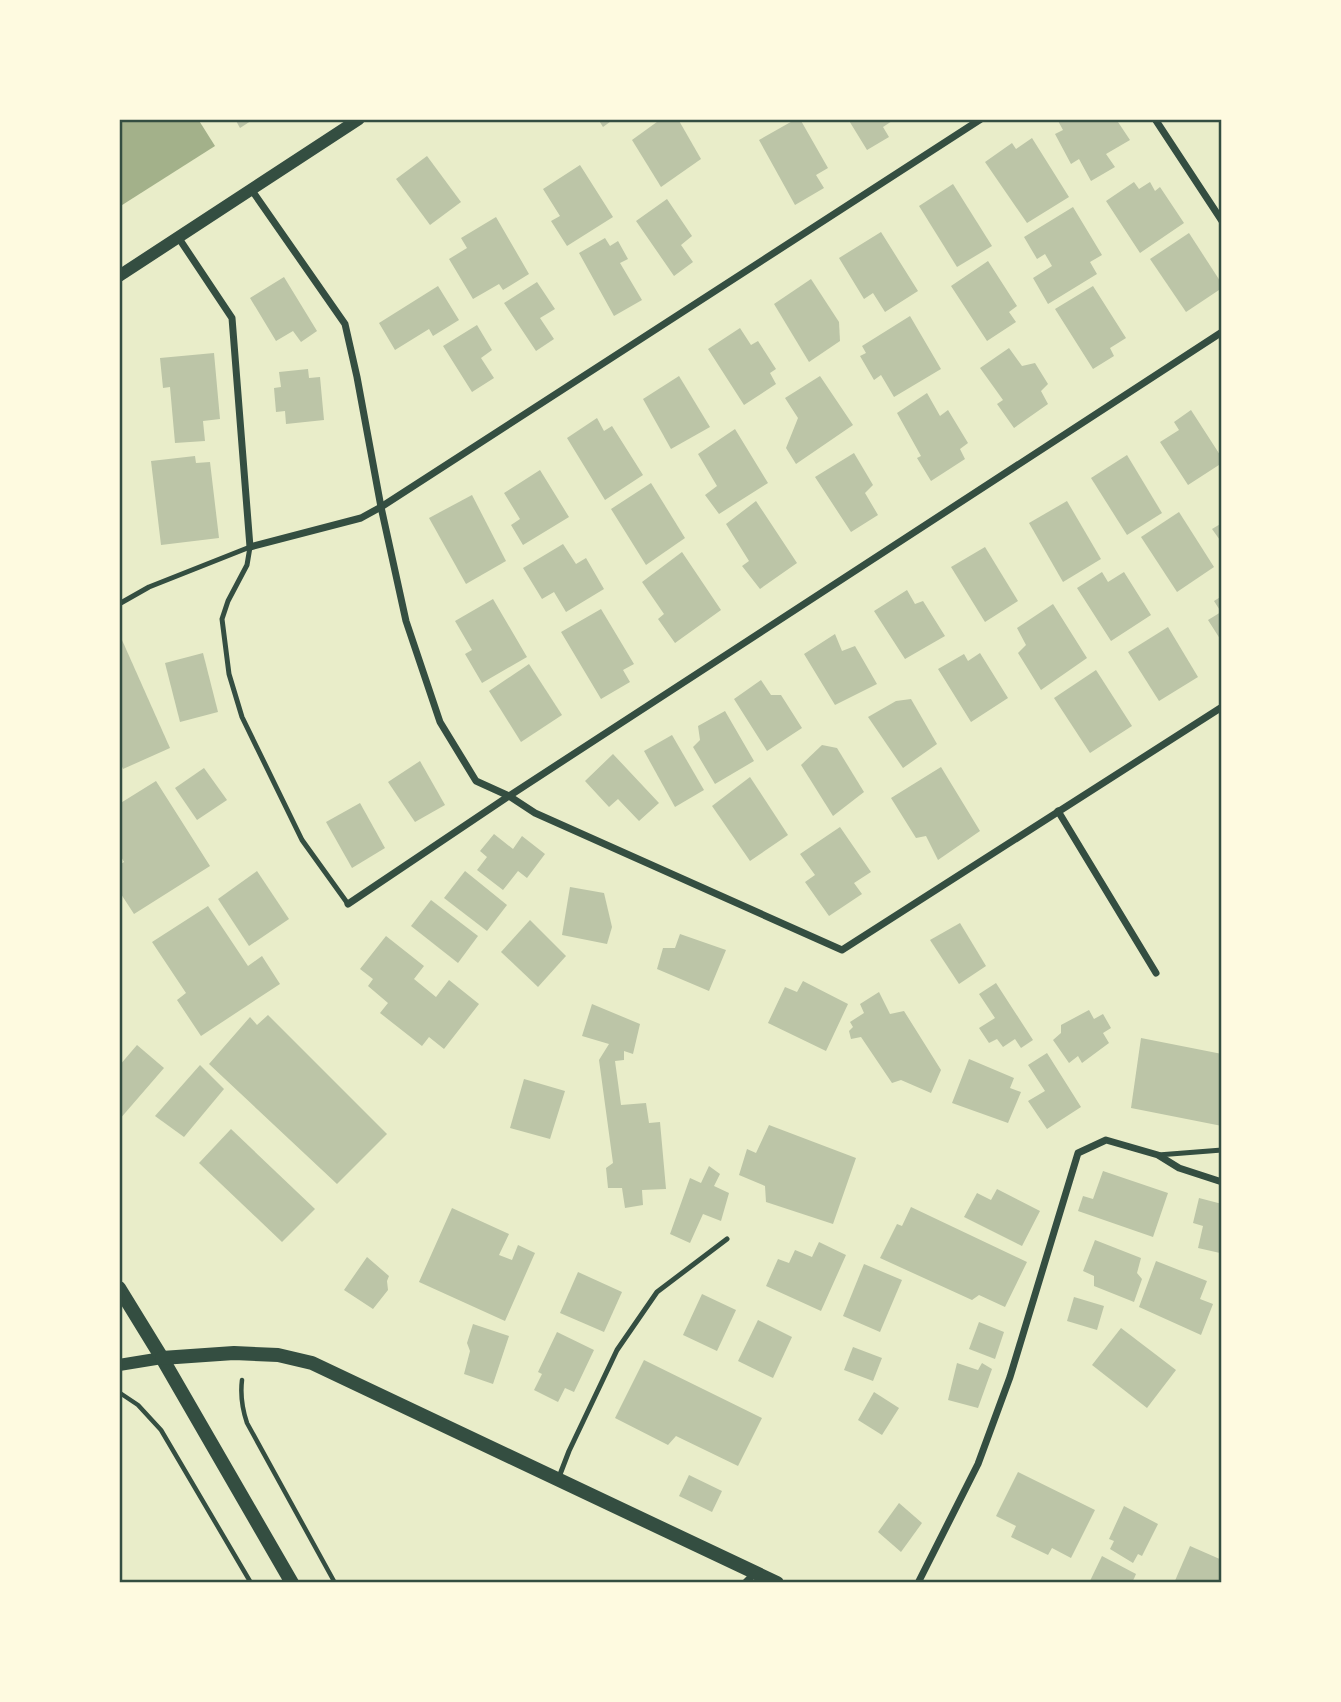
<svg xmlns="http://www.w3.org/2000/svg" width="1341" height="1702" font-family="'Zilla Slab',serif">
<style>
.water{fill:#a3b18a}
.building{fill:#bcc5a7}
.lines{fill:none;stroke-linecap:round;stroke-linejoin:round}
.path{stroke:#344e41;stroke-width:4.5}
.service{stroke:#344e41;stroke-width:5}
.minor{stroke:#344e41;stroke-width:7}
.tertiary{stroke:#344e41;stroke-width:12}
.secondary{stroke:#344e41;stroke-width:14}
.neatline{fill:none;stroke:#344e41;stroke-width:2.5}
</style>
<rect width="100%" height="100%" fill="#e9edc9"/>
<polygon class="water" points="119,119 198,119 215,146 119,207"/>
<g class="building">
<polygon points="235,119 254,119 240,128"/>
<polygon points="598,119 614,119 603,127"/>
<polygon points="661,119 678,119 701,159 661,187 632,140"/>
<polygon points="796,119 800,119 828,168 816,175 824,188 795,205 759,140"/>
<polygon points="848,119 895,119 883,127 889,137 867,150"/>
<polygon points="1057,119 1116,119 1130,140 1106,154 1115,167 1091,181 1079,159 1071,164 1055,134 1063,130"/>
<polygon points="1032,138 1069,197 1027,223 985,162 1012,143 1016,149"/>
<polygon points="427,156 461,202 430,225 396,179"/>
<polygon points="580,165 613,217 567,246 551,221 560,216 543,189"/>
<polygon points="1134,182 1139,189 1150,182 1155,191 1160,187 1184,223 1140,253 1106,201"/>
<polygon points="953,184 992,246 957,267 919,206"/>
<polygon points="667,199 692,236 681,245 693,262 674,276 636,221"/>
<polygon points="1073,207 1102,255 1090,262 1097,274 1048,304 1033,278 1052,266 1045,254 1037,259 1024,237"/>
<polygon points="496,217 529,274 503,290 499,284 473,299 449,259 467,248 461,238"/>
<polygon points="881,232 918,291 885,312 873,293 864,299 839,258"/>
<polygon points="1189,233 1222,284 1222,288 1186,312 1150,259"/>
<polygon points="605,238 610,246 618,241 628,259 620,263 642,300 614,316 579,253"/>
<polygon points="988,261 1017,306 1009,312 1016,322 987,341 951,286"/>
<polygon points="284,277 317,331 301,342 293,331 276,341 250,298"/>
<polygon points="811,279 839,322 840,341 809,362 774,304"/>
<polygon points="537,282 555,309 540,318 554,339 536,351 504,303"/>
<polygon points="438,286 459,320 433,336 429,329 395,350 379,323"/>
<polygon points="1093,286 1126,338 1110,348 1114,356 1093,369 1055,309"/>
<polygon points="910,316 941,369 894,397 881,375 874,380 860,356 866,353 862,346"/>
<polygon points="477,325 492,350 481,358 494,378 472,392 443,346"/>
<polygon points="740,328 751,345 758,341 776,369 770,373 776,384 744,405 708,349"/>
<polygon points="1009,348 1022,366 1035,363 1048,384 1041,391 1048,404 1014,428 997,404 1003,400 980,368"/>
<polygon points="214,353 220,419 203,421 205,441 175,443 170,387 163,388 160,358"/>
<polygon points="308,369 309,378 320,377 324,420 286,424 285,411 276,412 274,388 281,387 279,372"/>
<polygon points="679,376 710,427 671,449 643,399"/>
<polygon points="820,376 853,425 796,464 786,448 798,418 785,398"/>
<polygon points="927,393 940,416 948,410 968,443 960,449 965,459 931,481 917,458 921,456 897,413"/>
<polygon points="1191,410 1222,458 1222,463 1188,485 1160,442 1179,430 1174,422"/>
<polygon points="597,418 604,431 612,426 643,475 605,500 567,438"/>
<polygon points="735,429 768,483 719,514 705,495 717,486 698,454"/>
<polygon points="854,453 873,485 865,493 878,515 851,532 815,477"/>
<polygon points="1127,455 1162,513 1127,535 1091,478"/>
<polygon points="195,456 196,463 210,462 219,538 161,545 151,461"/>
<polygon points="540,470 569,517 523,545 511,525 520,519 504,493"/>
<polygon points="651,483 685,538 646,565 611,509"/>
<polygon points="472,495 506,561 466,584 429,518"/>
<polygon points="756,501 797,563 760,589 742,566 749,561 726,524"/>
<polygon points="1067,501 1101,559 1063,582 1029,523"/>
<polygon points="1179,512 1214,567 1177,592 1141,537"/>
<polygon points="1222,523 1222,543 1212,529"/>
<polygon points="563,544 576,564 586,558 604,589 566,612 554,592 542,599 523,568"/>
<polygon points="985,547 1018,601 985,622 951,567"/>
<polygon points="682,552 721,610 675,643 658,619 664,614 642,582"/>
<polygon points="1102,572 1108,582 1124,572 1151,615 1111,641 1077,588"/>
<polygon points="907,590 915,604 923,601 945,636 905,659 874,611"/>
<polygon points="1222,596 1222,642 1208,620 1221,612 1214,601"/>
<polygon points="493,599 527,657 482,683 465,654 472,650 455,621"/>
<polygon points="1053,604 1087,658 1041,690 1018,653 1026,645 1017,628"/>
<polygon points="601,609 634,664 623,670 630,682 601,699 561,632"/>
<polygon points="1168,627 1198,677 1159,701 1128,652"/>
<polygon points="835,634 842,651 855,646 877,684 835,705 804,654"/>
<polygon points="122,640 170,748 123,769 119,760 119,641"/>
<polygon points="203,653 218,712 180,722 165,663"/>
<polygon points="980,653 1008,698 971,722 938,669 964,654 968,661"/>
<polygon points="529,664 562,715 521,742 489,691"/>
<polygon points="1096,670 1132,726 1090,753 1054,698"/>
<polygon points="761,680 771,695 781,695 802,728 767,751 734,699"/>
<polygon points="911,699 937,744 903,768 868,717 896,701"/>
<polygon points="725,711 754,761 715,784 693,747 700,740 698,726"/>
<polygon points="672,735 704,790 675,807 644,751"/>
<polygon points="822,745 837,748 864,792 833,816 801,765"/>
<polygon points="613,754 659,803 639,821 618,799 609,807 585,781"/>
<polygon points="420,761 445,805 415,822 388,782"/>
<polygon points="941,767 980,831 938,860 926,836 916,838 891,798"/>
<polygon points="204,768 227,800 197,820 175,788"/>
<polygon points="750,777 788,835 750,861 712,806"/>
<polygon points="156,781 210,866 134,914 119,891 119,865 124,862 119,853 119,804"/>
<polygon points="360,803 385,848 352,868 326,822"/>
<polygon points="840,827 871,872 854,883 862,894 829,916 805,882 815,875 800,854"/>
<polygon points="494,834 513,849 522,836 545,854 527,878 518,871 503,890 477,870 487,857 480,851"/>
<polygon points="257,871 289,919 249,946 218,899"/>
<polygon points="465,871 507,905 487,931 444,898"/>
<polygon points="570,887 604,893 612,927 607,944 562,935"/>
<polygon points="431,900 478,936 458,963 411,926"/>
<polygon points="208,906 248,966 262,956 280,984 201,1036 177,1000 186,993 152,942"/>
<polygon points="530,920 566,956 538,987 501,952"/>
<polygon points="960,923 986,966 959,984 930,940"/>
<polygon points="680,934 726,950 709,991 657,969 663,948 675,948"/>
<polygon points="386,936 424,966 414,979 436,997 449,980 479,1004 444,1049 429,1037 422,1046 380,1013 388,1003 368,986 373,979 360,969"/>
<polygon points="803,981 848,1004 826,1051 768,1023 785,987 797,992"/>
<polygon points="996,983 1033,1040 1021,1048 1015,1039 1003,1047 997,1039 989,1043 979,1028 995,1018 979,994"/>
<polygon points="879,992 890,1014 904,1011 941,1070 931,1093 901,1080 892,1083 861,1037 851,1039 849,1031 853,1027 850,1022 864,1013 860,1004"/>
<polygon points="592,1004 640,1024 633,1054 624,1051 624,1060 615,1061 621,1105 646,1103 649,1123 660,1122 666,1189 642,1190 643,1205 625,1208 622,1188 608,1188 606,1168 613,1163 599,1060 609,1044 582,1036"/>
<polygon points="1089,1010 1094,1019 1103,1014 1111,1028 1103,1033 1109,1043 1082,1063 1078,1056 1069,1063 1053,1040 1061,1033 1061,1025"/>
<polygon points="268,1015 387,1134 337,1184 209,1064 250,1017 257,1025"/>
<polygon points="1141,1038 1222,1054 1222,1126 1131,1108"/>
<polygon points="137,1045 164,1068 119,1120 119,1066"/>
<polygon points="1047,1053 1081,1107 1047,1129 1028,1101 1045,1091 1028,1065"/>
<polygon points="969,1059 1014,1078 1010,1088 1021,1092 1008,1123 952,1103"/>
<polygon points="200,1065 224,1089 184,1137 155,1116"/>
<polygon points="524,1079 565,1091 550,1139 510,1128"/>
<polygon points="769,1125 856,1158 833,1224 766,1202 765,1186 739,1175 747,1149 756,1153"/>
<polygon points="231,1129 315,1209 282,1242 199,1163"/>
<polygon points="709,1166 720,1174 714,1186 729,1193 721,1221 703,1214 690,1243 670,1234 690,1178 701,1183"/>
<polygon points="1103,1171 1168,1193 1153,1237 1078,1211 1083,1196 1093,1199"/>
<polygon points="997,1189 1040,1211 1022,1246 964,1217 977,1193 991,1200"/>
<polygon points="1199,1198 1222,1204 1222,1249 1220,1253 1198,1248 1203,1226 1193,1223"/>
<polygon points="911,1207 1027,1262 1005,1307 979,1295 972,1300 880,1258 897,1224 902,1226"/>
<polygon points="452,1208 509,1234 499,1255 512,1260 518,1245 535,1253 505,1321 419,1282"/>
<polygon points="1095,1240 1141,1258 1137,1273 1142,1279 1134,1302 1094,1286 1094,1276 1083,1271"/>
<polygon points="819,1242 846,1255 821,1311 766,1286 778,1259 789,1263 795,1250 812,1257"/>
<polygon points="367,1257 389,1276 387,1281 388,1290 373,1309 344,1290"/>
<polygon points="1156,1261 1207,1281 1200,1299 1213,1304 1201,1335 1139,1307"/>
<polygon points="864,1264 902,1280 880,1332 843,1316"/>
<polygon points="578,1272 622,1292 604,1332 560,1313"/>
<polygon points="702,1294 736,1310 717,1351 683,1335"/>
<polygon points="1074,1297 1104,1306 1097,1330 1067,1321"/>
<polygon points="758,1320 792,1337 773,1378 738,1361"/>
<polygon points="979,1322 1004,1332 995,1359 969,1349"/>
<polygon points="473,1324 509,1336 493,1384 464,1374 470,1351 467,1343"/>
<polygon points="1121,1328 1176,1370 1147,1408 1092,1365"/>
<polygon points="557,1332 594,1350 574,1392 565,1388 558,1402 534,1390 542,1374 538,1372"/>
<polygon points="853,1347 882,1358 873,1381 844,1370"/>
<polygon points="644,1360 762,1418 738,1466 676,1436 668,1445 615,1418"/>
<polygon points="957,1363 978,1370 982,1363 992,1369 978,1408 948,1400"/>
<polygon points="874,1392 899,1408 882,1435 858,1420"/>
<polygon points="1018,1472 1095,1510 1071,1558 1052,1548 1048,1555 1011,1537 1016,1526 996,1516"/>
<polygon points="689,1475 722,1491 712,1512 679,1496"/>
<polygon points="899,1503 922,1523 901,1552 878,1532"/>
<polygon points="1124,1506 1158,1524 1142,1556 1138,1554 1133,1563 1110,1549 1114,1541 1109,1539"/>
<polygon points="1190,1546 1222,1560 1222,1577 1219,1583 1174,1583"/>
<polygon points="1102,1556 1136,1574 1132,1583 1089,1583"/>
</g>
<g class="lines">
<g class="path">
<path d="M242,1380C240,1396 242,1408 247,1423L335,1583"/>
<polyline points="120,1393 138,1405 161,1430 251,1583"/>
</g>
<g class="service">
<polyline points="250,547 247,565 228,601 222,619 229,674 242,717 302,840 348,904"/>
<polyline points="119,604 149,587 250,547"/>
<polyline points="1158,1155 1222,1150"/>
<polyline points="559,1477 569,1451 617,1350 657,1292 727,1239"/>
</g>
<g class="minor">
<polyline points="981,119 381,507 406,621 440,722 476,781 509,796 535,813 842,950 1222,707"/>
<polyline points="1155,119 1222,221"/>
<polyline points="178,237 232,318 250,547 361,518 381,507 357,377 345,324 251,189"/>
<polyline points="1058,811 1156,973"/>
<polyline points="348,904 509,796 1222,332"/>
<polyline points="745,1583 755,1573"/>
<polyline points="918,1583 978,1464 1010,1377 1078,1153 1106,1140 1158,1155 1179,1168 1222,1182"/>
</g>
<g class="tertiary">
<polyline points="119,276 359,119"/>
<polyline points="119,1365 162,1358"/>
</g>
<g class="secondary">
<polyline points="119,1288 162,1358 292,1583"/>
<polyline points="162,1358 234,1353 278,1355 312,1363 777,1583"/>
</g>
</g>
<rect width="1341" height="1702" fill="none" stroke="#fefae0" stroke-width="242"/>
<rect x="121" y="121" width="1099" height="1460" class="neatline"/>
</svg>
